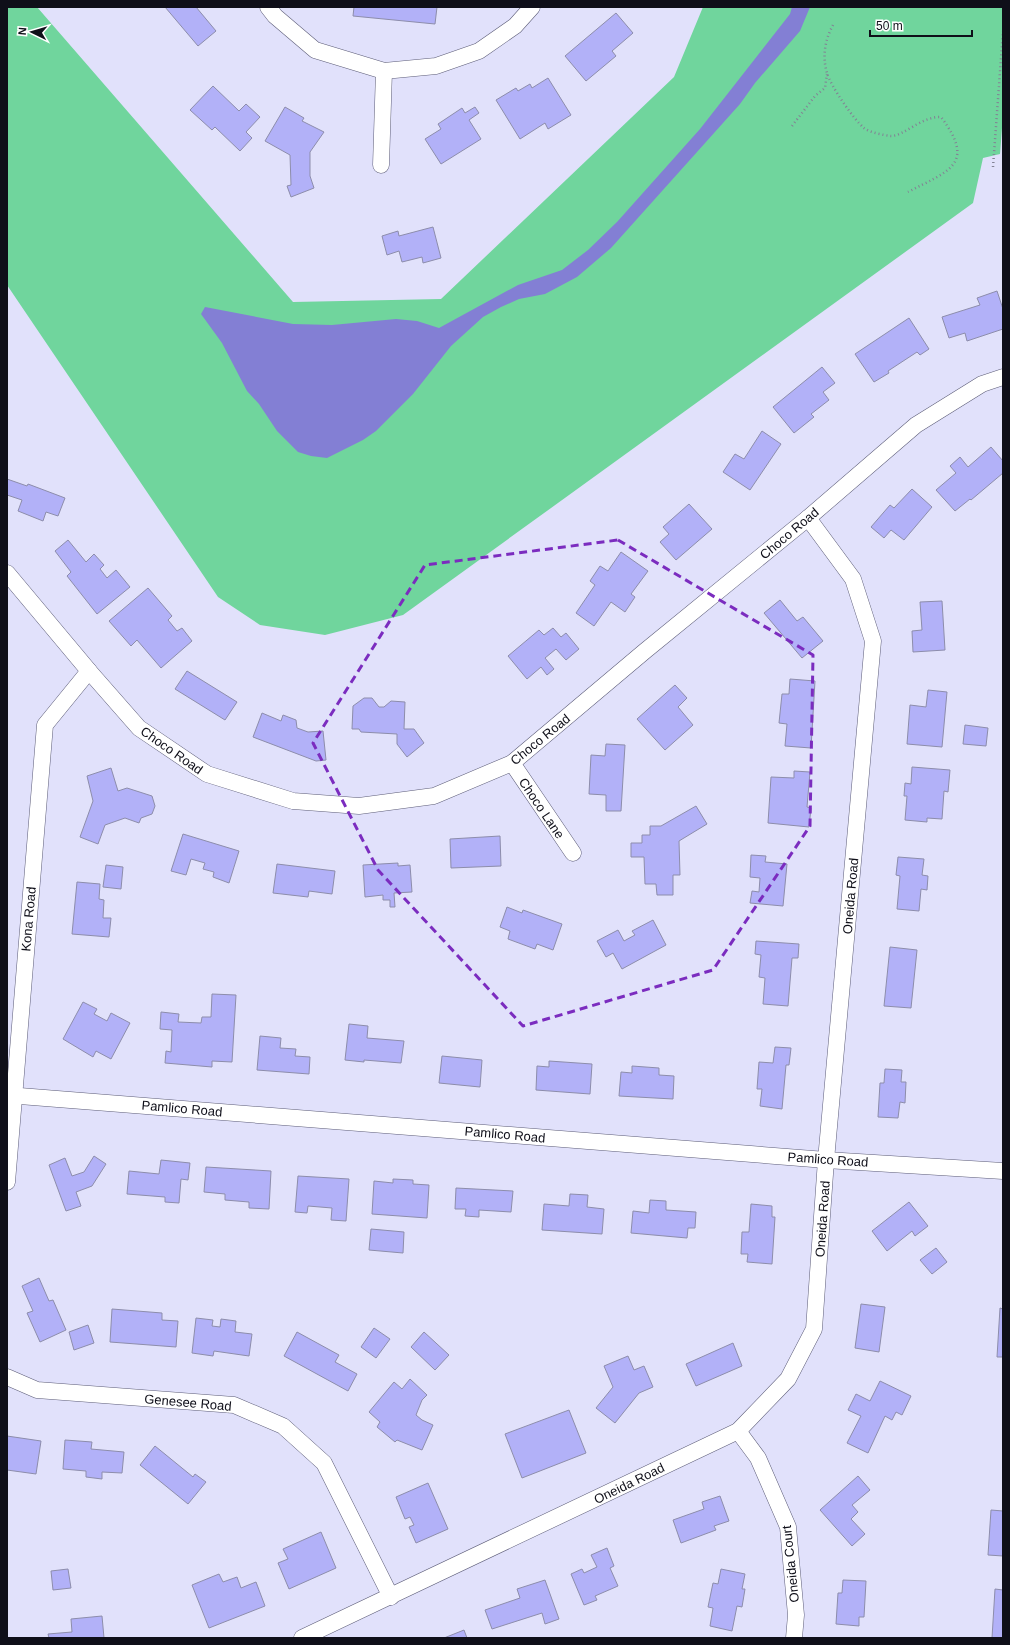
<svg xmlns="http://www.w3.org/2000/svg" width="1010" height="1645" font-family="Helvetica,sans-serif">
<style>
.green{fill:#70d59d}
.water{fill:#837fd4}
.building{fill:#b2b1f8;stroke:#8d8dab}
.lines{fill:none;stroke-linecap:round;stroke-linejoin:round}
.street-casing{stroke:#5d5d78;stroke-width:17}
.path{stroke:#828294;stroke-width:2.5;stroke-dasharray:1 3;stroke-linecap:butt}
.street{stroke:#fff;stroke-width:16}
.marked{fill:none;stroke:#7b2cbf;stroke-width:3;stroke-dasharray:8 5;stroke-linejoin:round}
.labels{text-anchor:middle;stroke-width:3;stroke-linejoin:round;paint-order:stroke}
.street-label{font-size:13px;fill:#0f0f19;stroke:#fff}
</style>
<rect width="100%" height="100%" fill="#e1e1fb"/>
<polygon class="green" points="7,7 37,7 293,302 441,299 674,77 703,7 1003,7 1003,115 1000,154 983,158 973,203 403,615 325,635 260,625 218,597 7,285"/>
<polygon class="water" points="792,7 810,7 800,31 755,83 740,104 611,248 577,277 545,294 519,299 501,307 483,317 451,346 413,394 376,431 363,440 327,458 311,456 298,452 277,431 259,404 247,391 222,343 201,314 205,307 293,324 332,325 396,319 417,321 439,328 518,285 562,270 588,250 617,222 700,129 790,14"/>
<g class="building">
<polygon points="165,7 196,7 216,31 198,46"/>
<polygon points="354,7 437,7 435,24 353,16"/>
<polygon points="616,13 633,33 612,51 616,56 586,81 565,56"/>
<polygon points="548,78 571,115 548,129 545,123 520,139 496,100 516,88 518,91 530,84 532,88"/>
<polygon points="213,86 239,111 246,104 260,117 246,132 252,138 240,151 215,127 212,130 190,110"/>
<polygon points="285,107 304,118 302,121 324,132 310,152 310,176 314,188 291,197 287,186 291,185 290,155 265,141"/>
<polygon points="475,107 479,113 469,120 481,139 441,164 425,139 441,129 438,124 462,108 465,113"/>
<polygon points="433,227 441,258 423,263 422,257 402,262 399,251 387,255 382,236 398,231 399,236"/>
<polygon points="997,291 1003,309 1003,329 967,341 965,333 949,338 942,317 980,305 977,298"/>
<polygon points="909,318 929,349 920,355 917,352 888,371 889,373 874,382 855,354"/>
<polygon points="822,367 835,383 823,392 829,400 811,414 814,417 794,433 773,407"/>
<polygon points="762,431 781,444 750,490 723,472 735,454 744,459"/>
<polygon points="991,447 1003,461 1003,473 971,500 970,499 955,511 936,490 956,473 950,466 960,457 968,467"/>
<polygon points="7,479 27,486 28,484 65,498 58,516 46,512 43,521 18,511 22,500 7,495"/>
<polygon points="912,489 932,507 904,540 891,530 884,538 871,527 890,505 894,508"/>
<polygon points="689,504 712,529 676,560 660,542 669,534 663,527"/>
<polygon points="68,540 86,562 94,554 104,565 100,569 107,578 116,570 130,587 97,614 67,576 71,572 55,551"/>
<polygon points="621,552 648,571 631,594 635,597 625,612 611,602 594,626 576,613 595,585 590,581 600,566 608,571"/>
<polygon points="148,588 172,616 168,620 177,631 182,628 192,641 161,668 137,640 131,646 109,621"/>
<polygon points="780,600 797,621 803,617 823,641 802,658 764,613"/>
<polygon points="942,601 945,650 913,652 912,631 922,630 920,602"/>
<polygon points="553,628 561,637 566,633 579,649 566,660 556,649 545,658 554,669 547,675 541,667 527,679 508,656 539,630 544,635"/>
<polygon points="187,671 237,702 225,720 175,689"/>
<polygon points="790,679 815,681 811,748 785,746 787,724 779,723 782,694 789,694"/>
<polygon points="675,685 687,698 678,707 693,725 665,750 637,719"/>
<polygon points="928,690 947,692 942,747 907,744 910,705 926,707"/>
<polygon points="364,698 372,698 379,707 384,707 391,701 405,702 404,729 414,729 424,743 407,757 397,744 397,734 361,732 359,729 352,729 353,706"/>
<polygon points="262,713 281,721 283,715 296,720 297,728 308,732 323,731 326,760 316,761 253,737"/>
<polygon points="965,725 988,728 986,746 963,744"/>
<polygon points="606,744 625,745 621,811 606,811 606,795 589,794 591,755 605,756"/>
<polygon points="912,767 950,770 948,792 944,791 942,819 927,818 927,822 905,820 907,796 904,796 905,783 911,784"/>
<polygon points="111,768 118,791 127,788 152,796 155,806 152,814 141,818 139,823 125,818 105,825 98,844 80,837 93,801 87,776"/>
<polygon points="794,771 810,772 807,807 811,808 809,827 768,823 771,777 794,778"/>
<polygon points="696,806 707,824 679,841 680,875 673,875 673,895 657,895 656,884 645,884 644,857 631,857 631,843 642,843 642,835 650,835 650,826 661,826"/>
<polygon points="183,834 239,851 229,883 213,877 214,872 203,869 205,863 191,859 186,875 171,871"/>
<polygon points="500,836 501,866 451,868 450,839"/>
<polygon points="751,855 766,856 765,862 787,864 783,906 750,903 752,891 759,892 760,878 750,877"/>
<polygon points="898,857 924,859 922,875 928,876 927,890 921,889 919,911 897,909 900,876 896,875"/>
<polygon points="398,863 398,866 410,865 412,892 394,893 395,907 390,907 390,900 383,900 383,895 365,897 363,865"/>
<polygon points="277,864 335,871 332,894 309,891 308,897 273,893"/>
<polygon points="106,865 123,867 121,889 103,887"/>
<polygon points="77,882 100,884 99,899 104,900 103,918 111,918 109,937 72,934"/>
<polygon points="507,907 522,913 523,910 562,924 553,950 537,944 535,949 508,939 510,931 500,927"/>
<polygon points="653,920 666,945 622,969 613,953 606,957 597,941 618,930 624,941 635,935 632,931"/>
<polygon points="756,941 799,944 798,958 792,958 788,1006 763,1004 765,978 759,977 761,955 755,954"/>
<polygon points="890,947 917,950 911,1008 884,1006"/>
<polygon points="212,994 236,995 232,1062 212,1061 212,1067 165,1063 166,1051 171,1052 172,1030 160,1029 161,1012 179,1014 178,1022 201,1023 202,1017 211,1017"/>
<polygon points="83,1002 97,1009 94,1014 107,1021 111,1013 130,1023 111,1059 96,1051 93,1057 63,1039"/>
<polygon points="349,1024 368,1026 367,1038 404,1041 401,1063 364,1060 364,1062 345,1060"/>
<polygon points="260,1036 281,1038 280,1048 296,1049 295,1056 310,1057 309,1074 257,1070"/>
<polygon points="775,1047 791,1048 789,1065 786,1065 782,1109 760,1106 762,1089 757,1089 759,1062 773,1063"/>
<polygon points="442,1056 482,1060 480,1087 439,1083"/>
<polygon points="549,1061 592,1064 590,1094 536,1090 537,1066 549,1067"/>
<polygon points="632,1066 659,1068 659,1075 674,1076 673,1099 619,1096 621,1072 632,1073"/>
<polygon points="885,1069 902,1070 901,1082 906,1082 905,1103 900,1102 898,1118 878,1117 880,1083 884,1083"/>
<polygon points="94,1156 106,1164 92,1186 76,1192 81,1206 66,1211 49,1165 65,1158 72,1176 84,1172"/>
<polygon points="161,1160 190,1163 188,1180 181,1179 179,1203 165,1202 165,1197 127,1194 129,1171 159,1174"/>
<polygon points="206,1167 271,1171 269,1209 249,1208 249,1202 225,1200 225,1194 204,1192"/>
<polygon points="298,1176 349,1179 346,1221 331,1220 332,1208 308,1206 307,1213 295,1212"/>
<polygon points="393,1179 413,1180 413,1184 429,1185 427,1218 372,1214 374,1181 393,1183"/>
<polygon points="456,1188 513,1191 511,1212 479,1210 479,1217 465,1216 466,1209 455,1209"/>
<polygon points="570,1194 588,1195 587,1207 604,1209 602,1234 542,1230 544,1204 569,1206"/>
<polygon points="650,1200 666,1201 666,1210 696,1212 695,1228 688,1228 687,1238 631,1233 633,1211 649,1213"/>
<polygon points="909,1202 928,1226 915,1236 912,1231 887,1251 872,1231"/>
<polygon points="751,1204 772,1206 772,1217 775,1217 772,1264 747,1262 748,1254 741,1254 742,1232 749,1232"/>
<polygon points="371,1229 404,1232 403,1253 369,1250"/>
<polygon points="936,1248 947,1262 932,1274 920,1260"/>
<polygon points="39,1278 49,1301 53,1300 66,1330 40,1342 27,1313 33,1311 22,1286"/>
<polygon points="861,1304 885,1307 879,1352 855,1348"/>
<polygon points="1000,1308 1003,1309 1003,1357 997,1357"/>
<polygon points="112,1309 162,1313 162,1320 178,1321 176,1347 110,1342"/>
<polygon points="196,1318 213,1320 212,1326 220,1327 221,1319 236,1321 235,1332 252,1334 249,1356 214,1351 213,1356 192,1353"/>
<polygon points="88,1325 94,1343 74,1350 69,1332"/>
<polygon points="374,1328 390,1339 376,1358 361,1347"/>
<polygon points="297,1332 339,1355 335,1362 357,1374 348,1391 284,1356"/>
<polygon points="424,1332 449,1355 435,1370 411,1347"/>
<polygon points="733,1343 742,1366 696,1386 686,1364"/>
<polygon points="628,1356 634,1370 644,1366 653,1387 639,1393 615,1423 596,1408 613,1387 604,1366"/>
<polygon points="410,1379 427,1395 422,1400 416,1415 422,1420 433,1425 422,1450 397,1440 395,1442 377,1427 380,1422 369,1412 394,1382 402,1389"/>
<polygon points="880,1381 911,1396 902,1415 896,1412 892,1420 885,1416 868,1453 847,1443 861,1416 848,1410 856,1394 870,1401"/>
<polygon points="569,1410 586,1453 522,1478 505,1434"/>
<polygon points="7,1436 41,1441 36,1474 7,1470"/>
<polygon points="65,1440 92,1442 91,1449 124,1452 122,1473 102,1472 102,1479 86,1477 86,1471 63,1469"/>
<polygon points="155,1446 193,1477 195,1474 206,1482 188,1504 140,1465"/>
<polygon points="858,1476 870,1490 852,1505 858,1512 851,1519 865,1534 852,1546 820,1510"/>
<polygon points="428,1483 448,1529 416,1543 409,1527 414,1525 410,1517 405,1519 396,1497"/>
<polygon points="720,1496 729,1521 714,1526 716,1530 681,1543 673,1520 704,1509 702,1502"/>
<polygon points="991,1510 1003,1511 1003,1556 988,1555"/>
<polygon points="321,1532 336,1568 289,1589 278,1563 288,1559 283,1549"/>
<polygon points="607,1548 614,1566 610,1568 618,1586 595,1596 597,1600 584,1605 571,1574 582,1569 584,1573 597,1567 591,1555"/>
<polygon points="68,1569 71,1588 53,1590 51,1571"/>
<polygon points="721,1569 745,1574 742,1589 745,1589 742,1607 737,1606 732,1631 710,1626 713,1608 708,1607 713,1583 718,1584"/>
<polygon points="219,1574 223,1582 237,1577 241,1588 256,1582 265,1606 209,1628 192,1585"/>
<polygon points="545,1580 559,1619 545,1624 542,1613 492,1629 485,1610 520,1598 517,1589"/>
<polygon points="843,1580 866,1581 864,1617 859,1617 859,1626 836,1624 838,1593 842,1593"/>
<polygon points="995,1589 1003,1590 1003,1638 992,1638"/>
<polygon points="102,1616 104,1638 49,1638 48,1634 72,1632 71,1619"/>
<polygon points="464,1630 467,1638 444,1638"/>
</g>
<g class="lines">
<g class="street-casing">
<g id="street">
<polyline points="268,7 275,16 315,50 384,71 436,66 479,51 515,26 532,7"/>
<polyline points="381,165 384,71"/>
<polyline points="7,573 89,671 139,728 207,774 293,801 359,806 434,796 512,763 645,651 808,518 916,425 982,384 1003,377"/>
<polyline points="512,763 573,853"/>
<polyline points="7,1095 826,1160 1003,1171"/>
<polyline points="7,1182 45,725 89,671"/>
<polyline points="7,1377 37,1390 234,1405 283,1426 324,1463 391,1597"/>
<polyline points="738,1431 758,1458 788,1527 796,1615 794,1638"/>
<polyline points="302,1638 738,1431 788,1379 814,1329 826,1160 873,641 853,579 808,518"/>
</g>
</g>
<g class="path">
<path d="M833,25C825,40 822,56 827,73C830,85 854,120 864,128C871,133 883,135 891,136C904,136 922,116 941,117C977,165 948,171 908,192"/>
<polyline points="792,126 815,96 825,88 827,74"/>
<polyline points="993,167 1003,31"/>
</g>
<use href="#street" class="street"/>
</g>
<path class="marked" d="M618,540L813,655L810,826L713,970L523,1026L378,870L313,743L425,565Z"/>
<g class="labels">
<g class="street-label">
<text transform="translate(789 533) rotate(-40)" y="5">Choco Road</text>
<text transform="translate(540 739) rotate(-39)" y="5">Choco Road</text>
<text transform="translate(172 750) rotate(35)" y="5">Choco Road</text>
<text transform="translate(542 808) rotate(56)" y="5">Choco Lane</text>
<text transform="translate(850 896) rotate(-85)" y="5">Oneida Road</text>
<text transform="translate(28 919) rotate(-85)" y="5">Kona Road</text>
<text transform="translate(182 1108) rotate(5)" y="5">Pamlico Road</text>
<text transform="translate(505 1134) rotate(5)" y="5">Pamlico Road</text>
<text transform="translate(828 1159) rotate(4)" y="5">Pamlico Road</text>
<text transform="translate(822 1219) rotate(-86)" y="5">Oneida Road</text>
<text transform="translate(188 1402) rotate(5)" y="5">Genesee Road</text>
<text transform="translate(629 1483) rotate(-26)" y="5">Oneida Road</text>
<text transform="translate(790 1564) rotate(-96)" y="5">Oneida Court</text>
</g>
</g>
<rect width="1010" height="1645" fill="none" stroke="#0f0f19" stroke-width="16"/>
<g transform="translate(32 32) rotate(275)" stroke="#ffffff" stroke-width="3" paint-order="stroke">
<path d="M0-3L7 15L0 10L-7 15Z" fill="#0f0f19"/>
<text y="-6" font-size="11" font-weight="bold" text-anchor="middle" fill="#0f0f19">N</text>
</g>
<path d="M870 30v6h102v-6" fill="none" stroke="#0f0f19" stroke-width="2"/>
<text x="876" y="30" font-size="12" fill="#0f0f19" stroke="#ffffff" stroke-width="3" paint-order="stroke">50 m</text>
</svg>
